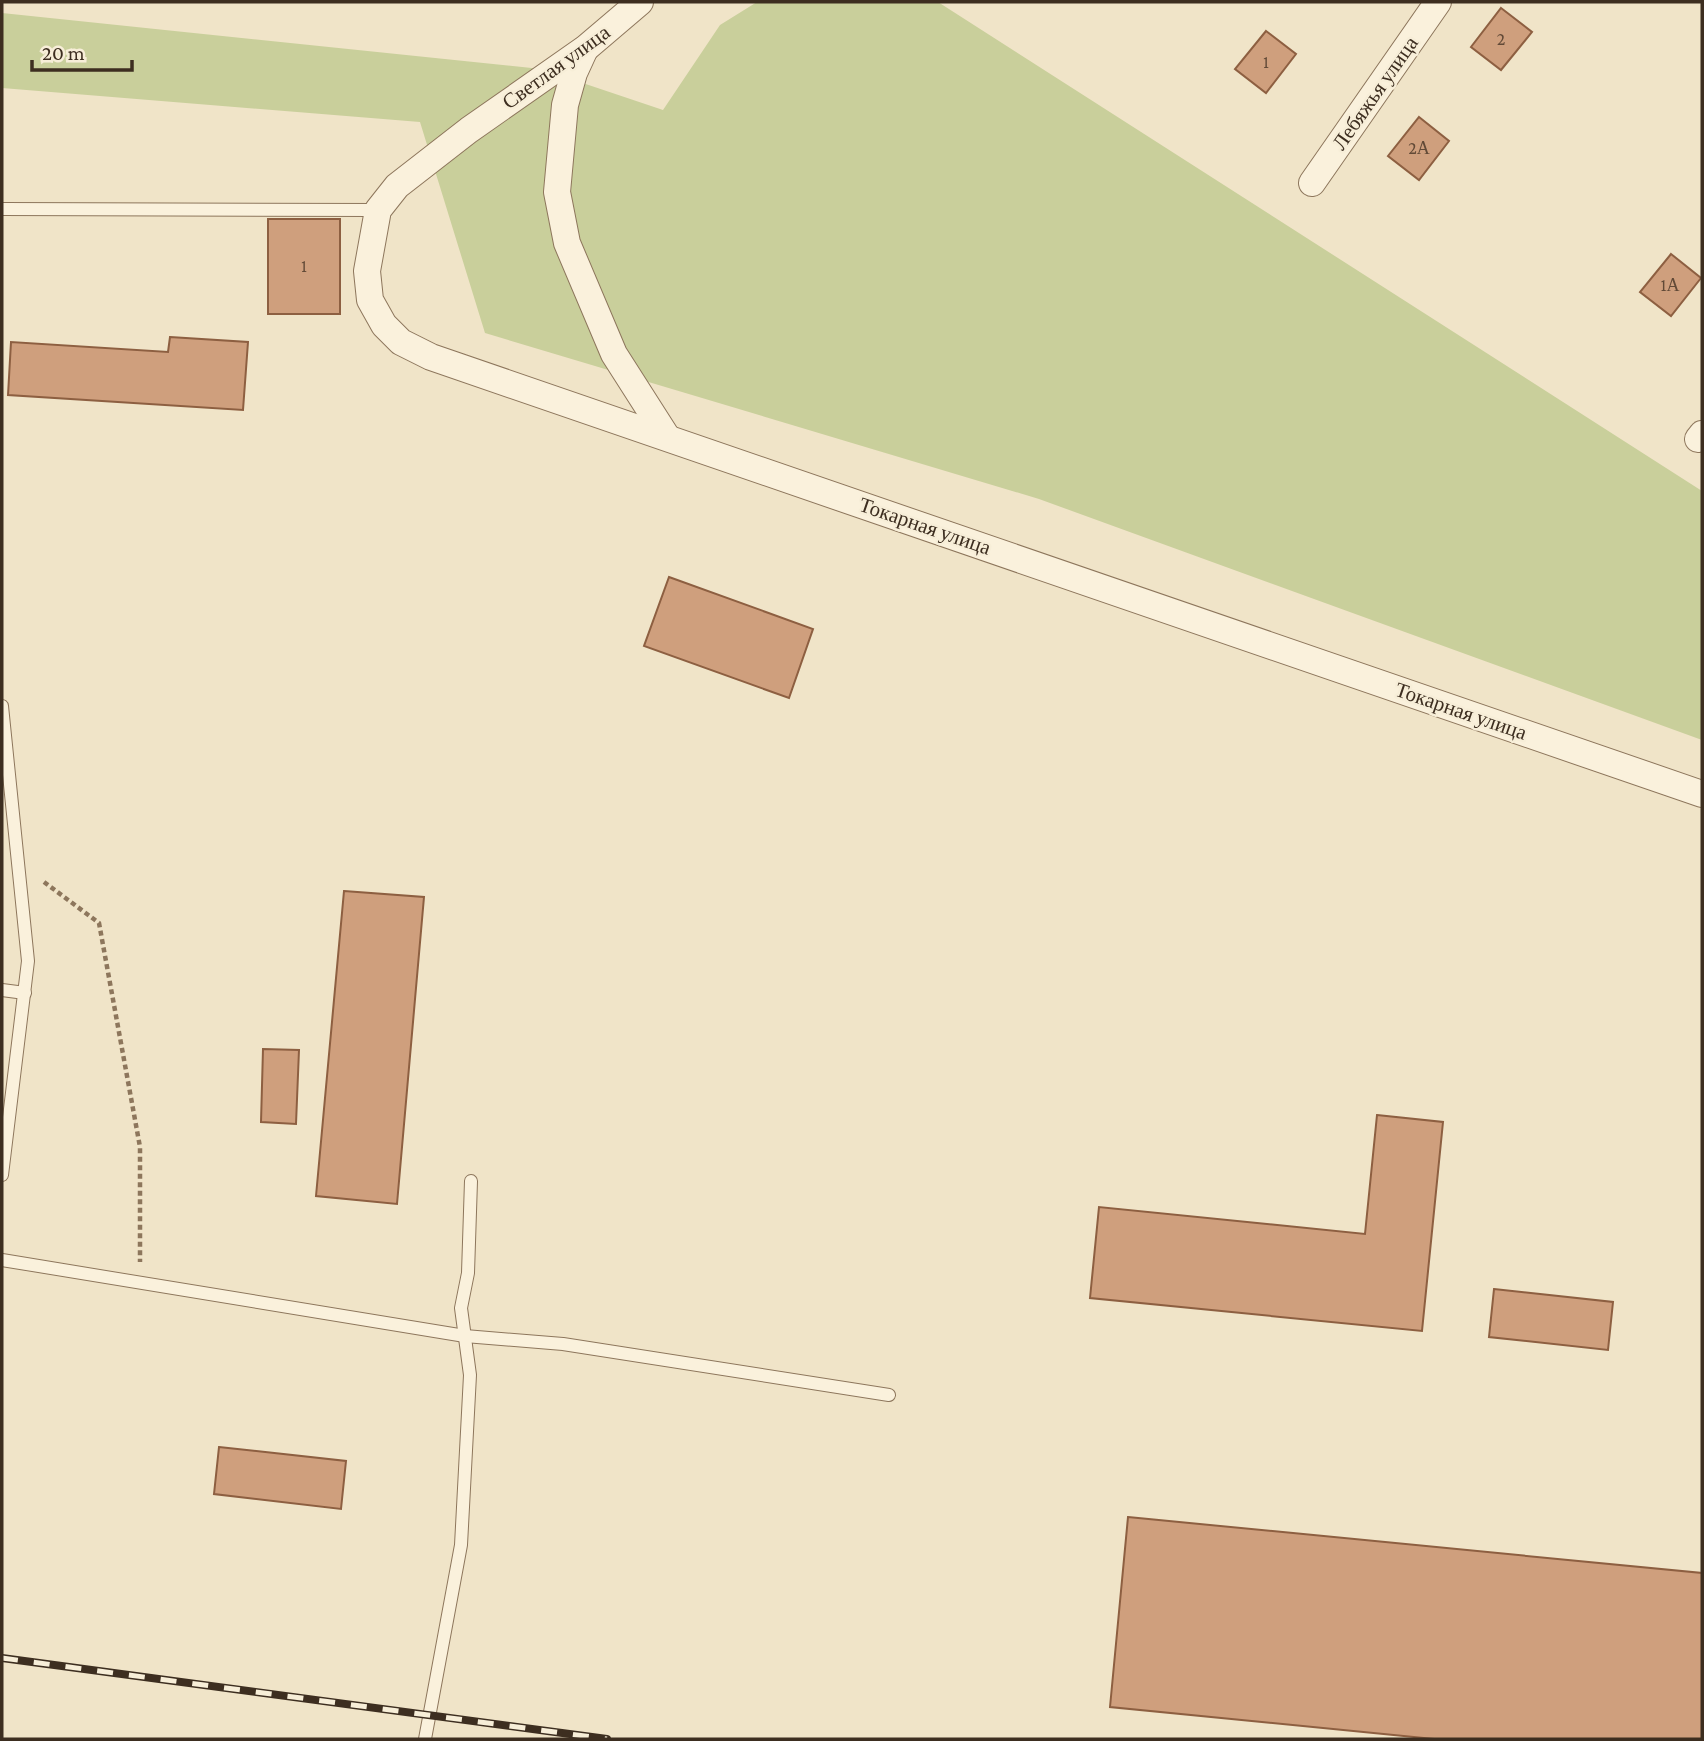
<svg xmlns="http://www.w3.org/2000/svg" width="1704" height="1741" font-family="'Crimson Pro',serif">
<style>
.green{fill:#c9cf9b}
.building{fill:#cf9f7d;stroke:#8d5f41;stroke-width:2}
.lines{fill:none;stroke-linecap:round;stroke-linejoin:round}
.lane-casing{stroke:#8d765c;stroke-width:14}
.street-casing{stroke:#8d765c;stroke-width:28}
.path{stroke:#8d765c;stroke-width:4.5;stroke-dasharray:5 3.5;stroke-linecap:butt}
.lane{stroke:#faf1dc;stroke-width:12}
.street{stroke:#faf1dc;stroke-width:26}
.rail-casing{stroke:#3d2e20;stroke-width:8}
.rail{stroke:#f7eed8;stroke-width:5;stroke-dasharray:16;stroke-linecap:butt}
.labels{text-anchor:middle;stroke-width:5;stroke-linejoin:round;paint-order:stroke}
.number-label{font-size:18px;fill:#624a37}
.street-label{font-size:21px;fill:#3d2e20;stroke:#f7eed8}
</style>
<rect width="100%" height="100%" fill="#f0e4c8"/>
<polygon class="green" points="757,2 938,2 1702,491 1702,740 1039,499 485,333 420,122 2,88 2,13 541,69 663,110 720,25"/>
<g class="building">
<polygon points="1501,8 1532,32 1501,70 1471,47"/>
<polygon points="1266,31 1296,54 1266,93 1235,69"/>
<polygon points="1419,117 1449,141 1419,180 1388,156"/>
<rect x="268" y="219" width="72" height="95"/>
<polygon points="1671,254 1701,278 1671,316 1640,292"/>
<polygon points="170,337 248,342 243,410 8,395 11,342 168,352"/>
<polygon points="669,577 813,629 789,698 644,646"/>
<polygon points="344,891 424,897 397,1204 316,1196"/>
<polygon points="263,1049 299,1050 296,1124 261,1122"/>
<polygon points="1377,1115 1443,1122 1422,1331 1090,1298 1099,1207 1365,1234"/>
<polygon points="1494,1289 1613,1302 1608,1350 1489,1337"/>
<polygon points="219,1447 346,1461 341,1509 214,1494"/>
<polygon points="1128,1517 1702,1573 1702,1739 1434,1739 1110,1707"/>
</g>
<g class="lines">
<g class="lane-casing">
<g id="lane">
<polyline points="2,209 378,210"/>
<polyline points="2,706 28,961 2,1175"/>
<polyline points="2,990 25,993"/>
<polyline points="2,1260 465,1336 563,1344 889,1395"/>
<polyline points="425,1739 461,1545 470,1375 461,1308 468,1273 471,1181"/>
</g>
</g>
<g class="street-casing">
<g id="street">
<polyline points="640,2 586,48 469,130 397,186 378,210 367,271 370,300 384,325 401,342 431,357 1702,794"/>
<polyline points="585,49 574,73 565,105 557,192 567,243 614,354 667,437"/>
<polyline points="1312,183 1438,2"/>
<polyline points="1698,439 1702,434"/>
</g>
</g>
<polyline class="path" points="44,882 99,923 140,1147 140,1262"/>
<use href="#lane" class="lane"/>
<use href="#street" class="street"/>
<g class="rail-casing">
<polyline id="rail" points="2,1658 607,1739"/>
</g>
<use href="#rail" class="rail"/>
</g>
<g class="labels">
<g class="number-label">
<text x="1501" y="45">2</text>
<text x="1266" y="68">1</text>
<text x="1419" y="154">2А</text>
<text x="304" y="272">1</text>
<text x="1670" y="291">1А</text>
</g>
<g class="street-label">
<text transform="translate(556 67) rotate(-36)" y="7">Светлая улица</text>
<text transform="translate(1375 93) rotate(-55)" y="7">Лебяжья улица</text>
<text transform="translate(925 526) rotate(19)" y="7">Токарная улица</text>
<text transform="translate(1461 711) rotate(19)" y="7">Токарная улица</text>
</g>
</g>
<rect width="1704" height="1741" fill="none" stroke="#3d2e20" stroke-width="7"/>
<path d="M32 60v10h100v-10" fill="none" stroke="#3d2e20" stroke-width="3.5"/>
<text x="42" y="60" font-size="21" fill="#3d2e20" stroke="#f7eed8" stroke-width="5" paint-order="stroke">20 m</text>
</svg>
